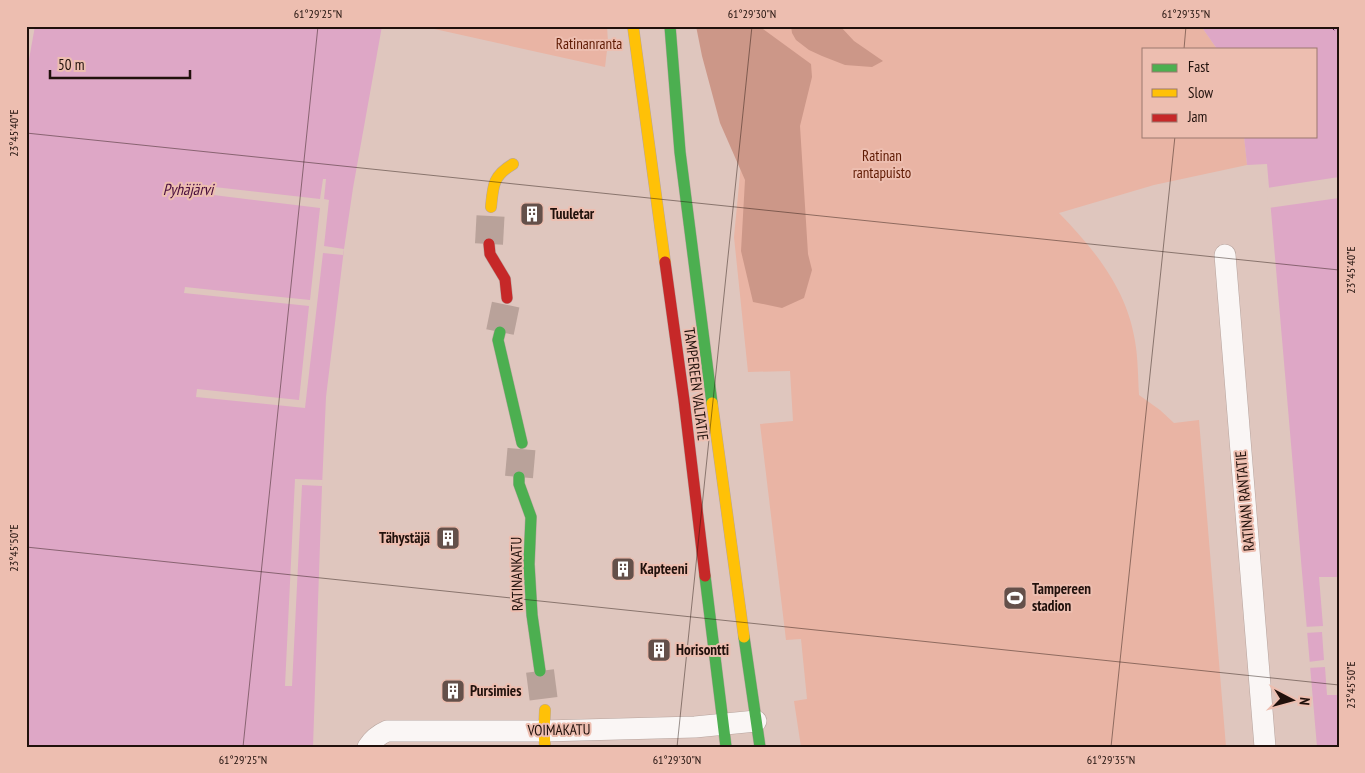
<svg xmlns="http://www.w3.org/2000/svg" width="1365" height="773" font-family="'PT Sans Narrow',sans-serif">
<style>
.green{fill:#e9b4a4}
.forest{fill:#cc9788}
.water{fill:#dea7c6}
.pier{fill:#dfc6be}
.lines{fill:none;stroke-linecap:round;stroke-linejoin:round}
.ferry{stroke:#480d3c;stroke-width:1;stroke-dasharray:6 5;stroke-linecap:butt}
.secondary-tunnel{stroke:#b9a29a;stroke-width:28;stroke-dasharray:28 14;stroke-linecap:butt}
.street-casing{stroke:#b7a49e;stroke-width:22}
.fast-casing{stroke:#b7a49e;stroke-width:12}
.slow-casing{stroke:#b7a49e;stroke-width:12}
.jam-casing{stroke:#b7a49e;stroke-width:12}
.street{stroke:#faf6f5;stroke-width:21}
.fast{stroke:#4caf50;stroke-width:11}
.slow{stroke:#ffc107;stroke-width:11}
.jam{stroke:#c62828;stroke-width:11}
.ticks{fill:none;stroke:#21110c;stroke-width:1;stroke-opacity:0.45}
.labels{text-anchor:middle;stroke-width:4;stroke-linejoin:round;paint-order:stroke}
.park-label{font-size:15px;fill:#5e1902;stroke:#edbeb0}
.poi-label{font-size:15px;font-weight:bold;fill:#21110c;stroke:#edbeb0;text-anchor:start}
.street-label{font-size:15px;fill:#21110c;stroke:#edbeb0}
.water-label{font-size:16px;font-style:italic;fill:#480d3c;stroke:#edbeb0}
.neatline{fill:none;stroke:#21110c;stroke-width:2}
.ticks-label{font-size:12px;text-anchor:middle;fill:#21110c}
</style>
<rect width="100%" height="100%" fill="#dfc6be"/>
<g class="green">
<polygon points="421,26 607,26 608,42 605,67"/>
<path d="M751,26H1201L1217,49H1144V136H1244L1247,165L1154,185L1059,213C1094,249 1127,289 1135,341C1138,358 1138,377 1139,395L1160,410L1174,423L1199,420L1226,747H801L794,701L807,699L801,639L786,640L760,424L793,421L790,371L748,372L734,237L754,28Z"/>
</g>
<g class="forest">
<polygon points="696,26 743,26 763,29 811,64 812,77 800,126 808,254 812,270 804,298 782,308 753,302 741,251 745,180 720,123 702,56"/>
<polygon points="791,26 840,26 854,41 883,61 872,67 845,65 822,56 809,50 796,40 792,33"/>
</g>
<g class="water">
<polygon points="26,26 382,26 353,188 344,249 326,397 322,486 313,747 26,747"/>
<polygon points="1201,26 1339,26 1339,747 1317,747 1267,164 1247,165 1244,136 1316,136 1316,49 1217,49"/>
</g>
<g class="pier">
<polygon points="26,26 35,26 26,76"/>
<polygon points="1339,177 1339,198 1268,208 1267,188"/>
<polygon points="323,179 326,179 324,199 329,200 324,246 344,249 343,255 323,253 305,408 196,397 197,389 299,400 309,306 184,293 185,287 310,300 320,208 197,193 197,185 320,199"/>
<polygon points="295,479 323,480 322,486 302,485 292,686 285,686"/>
<polygon points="1319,577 1339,577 1339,695 1327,695 1325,667 1308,668 1308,662 1324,660 1322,632 1305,633 1304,627 1323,626"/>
</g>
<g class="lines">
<polyline class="ferry" points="1330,26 1339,35"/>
<g class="secondary-tunnel">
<polyline points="489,244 491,207"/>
<polyline points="500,332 507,298"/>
<polyline points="519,477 522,443"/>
<polyline points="540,671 545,710"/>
</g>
<g class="street-casing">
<g id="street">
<polyline points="1225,255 1265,747"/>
<path d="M368,747C373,739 378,735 387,731H544L695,727L756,721"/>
</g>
</g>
<g class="fast-casing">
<g id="fast">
<polyline points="670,26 680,152 712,403"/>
<polyline points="500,332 498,340 522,443"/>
<polyline points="519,477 519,484 531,517 529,564 532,615 540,671"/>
<polyline points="705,576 726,747"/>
<polyline points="744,637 760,747"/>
</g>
</g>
<g class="slow-casing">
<g id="slow">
<polyline points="633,26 665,262"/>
<path d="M491,207C493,185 493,176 513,164"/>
<polyline points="712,403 744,637"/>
<polyline points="545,710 544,731 545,747"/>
</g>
</g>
<g class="jam-casing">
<g id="jam">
<polyline points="489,244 490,254 505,279 507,298"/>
<polyline points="665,262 684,400 705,576"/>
</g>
</g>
<use href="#street" class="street"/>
<use href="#fast" class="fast"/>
<use href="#slow" class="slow"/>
<use href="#jam" class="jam"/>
</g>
<path class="ticks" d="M1184,49L1186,26M26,133L1339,270M26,547L1339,685M243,747L318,26M677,747L752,26M1111,747L1175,136"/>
<defs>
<g id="building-square" transform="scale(1.25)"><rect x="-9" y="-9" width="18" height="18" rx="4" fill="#64504a" stroke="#edbeb0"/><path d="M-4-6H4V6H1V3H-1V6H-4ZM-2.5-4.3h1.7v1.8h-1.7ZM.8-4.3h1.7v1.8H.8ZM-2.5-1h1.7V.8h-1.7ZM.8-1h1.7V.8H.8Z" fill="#fff"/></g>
<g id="stadium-square" transform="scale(1.25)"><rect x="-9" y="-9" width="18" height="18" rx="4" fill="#64504a" stroke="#edbeb0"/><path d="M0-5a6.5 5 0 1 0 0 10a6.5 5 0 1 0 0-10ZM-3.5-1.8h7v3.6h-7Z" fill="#fff"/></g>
</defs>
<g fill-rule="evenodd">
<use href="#building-square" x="532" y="214"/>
<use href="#building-square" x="448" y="538"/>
<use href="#building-square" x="623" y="569"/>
<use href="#stadium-square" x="1015" y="598"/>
<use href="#building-square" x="659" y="650"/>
<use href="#building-square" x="453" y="691"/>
</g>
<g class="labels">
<g class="park-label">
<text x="589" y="49">Ratinanranta</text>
<text x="882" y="161">Ratinan<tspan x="882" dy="17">rantapuisto</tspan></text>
</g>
<g class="poi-label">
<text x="550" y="219">Tuuletar</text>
<text x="430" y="543" text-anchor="end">Tähystäjä</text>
<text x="640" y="574">Kapteeni</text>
<text x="1032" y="594">Tampereen<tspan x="1032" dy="17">stadion</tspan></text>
<text x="676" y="655">Horisontti</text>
<text x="470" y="696">Pursimies</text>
</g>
<g class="street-label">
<text transform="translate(696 384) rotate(83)" y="5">TAMPEREEN VALTATIE</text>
<text transform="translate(1245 501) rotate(-95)" y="5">RATINAN RANTATIE</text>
<text transform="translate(517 574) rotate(-91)" y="5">RATINANKATU</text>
<text transform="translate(559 730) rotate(-1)" y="5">VOIMAKATU</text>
</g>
<g class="water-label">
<text x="188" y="195">Pyhäjärvi</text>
</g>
</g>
<rect width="1365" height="773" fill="none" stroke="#edbeb0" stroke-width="55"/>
<rect x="1142" y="48" width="175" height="90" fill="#edbeb0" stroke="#9b796e"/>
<rect x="1152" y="64" width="25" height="8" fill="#4caf50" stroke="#9b796e"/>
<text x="1188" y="72" font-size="15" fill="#21110c">Fast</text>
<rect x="1152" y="89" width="25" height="8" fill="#ffc107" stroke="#9b796e"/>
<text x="1188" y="98" font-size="15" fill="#21110c">Slow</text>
<rect x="1152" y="114" width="25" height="8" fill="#c62828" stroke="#9b796e"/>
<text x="1188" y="122" font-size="15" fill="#21110c">Jam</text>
<g transform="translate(1292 700) rotate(96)" stroke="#edbeb0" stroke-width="4" paint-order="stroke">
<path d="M0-4L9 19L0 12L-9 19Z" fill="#21110c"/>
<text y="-8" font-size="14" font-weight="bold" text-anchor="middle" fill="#21110c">N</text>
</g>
<path d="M50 70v8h140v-8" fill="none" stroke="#21110c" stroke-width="2.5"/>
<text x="58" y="70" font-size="15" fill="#21110c" stroke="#edbeb0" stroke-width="4" paint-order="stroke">50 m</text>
<rect x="28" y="28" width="1310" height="718" class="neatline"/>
<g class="ticks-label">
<text x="318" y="18">61°29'25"N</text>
<text x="752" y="18">61°29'30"N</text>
<text x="1186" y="18">61°29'35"N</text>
<text transform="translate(14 133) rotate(-90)" y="4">23°45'40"E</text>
<text transform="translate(1351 270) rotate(-90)" y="4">23°45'40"E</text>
<text transform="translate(14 548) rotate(-90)" y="4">23°45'50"E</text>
<text transform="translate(1351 685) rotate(-90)" y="4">23°45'50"E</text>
<text x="243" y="764">61°29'25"N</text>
<text x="677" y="764">61°29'30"N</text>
<text x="1111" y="764">61°29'35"N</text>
</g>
</svg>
